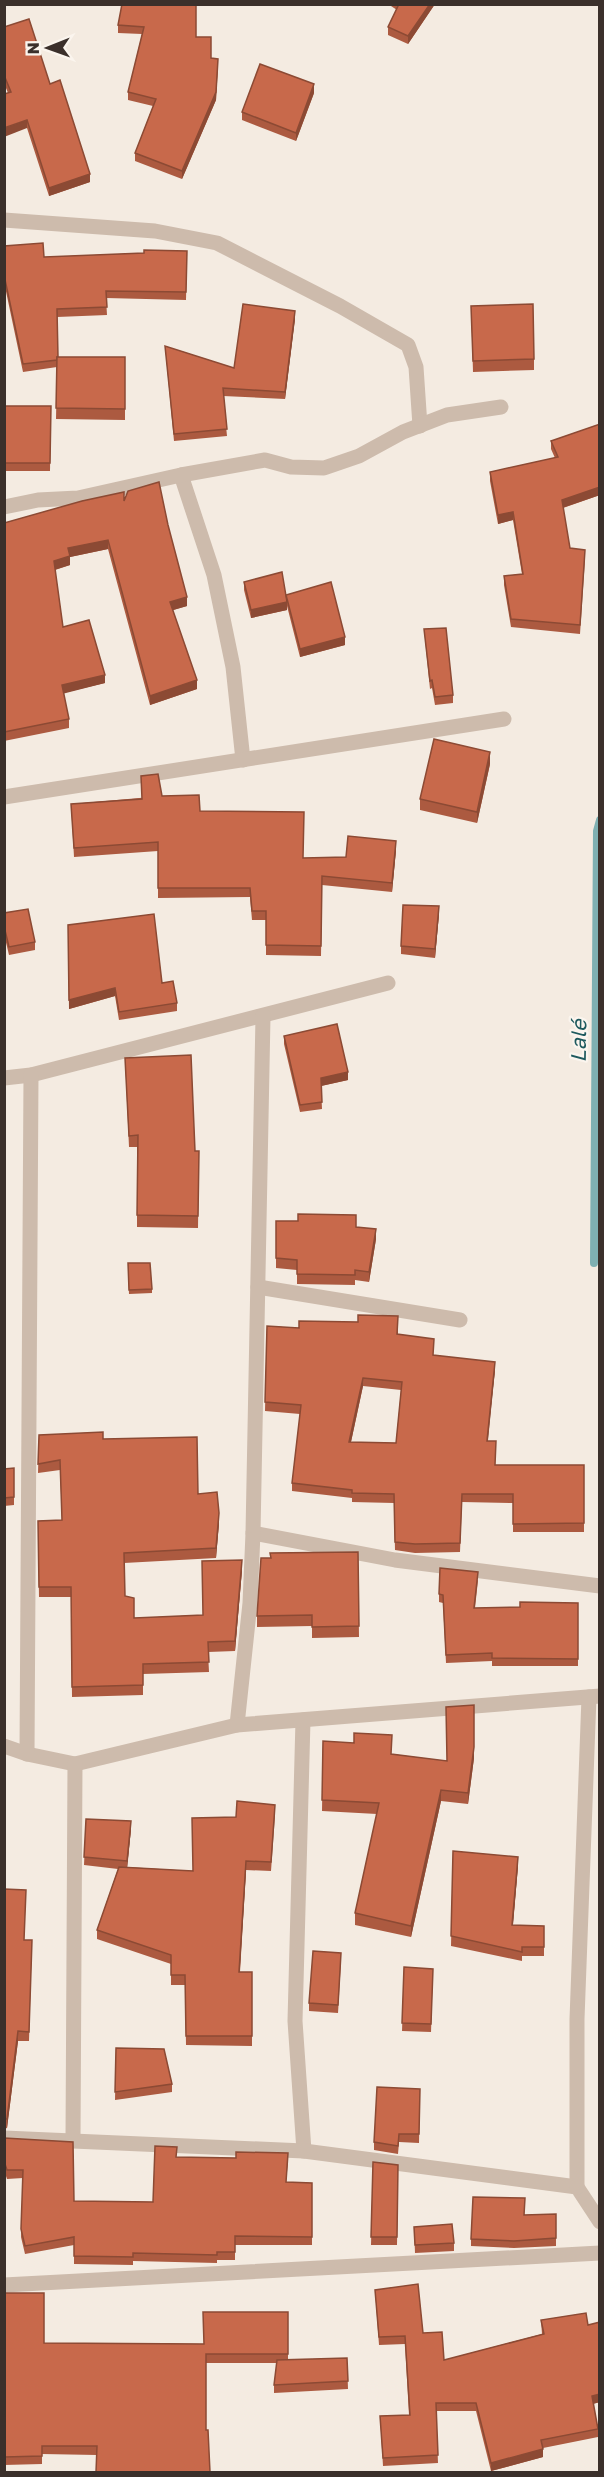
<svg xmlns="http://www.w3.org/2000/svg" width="604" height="2477" font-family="'Golos Text',sans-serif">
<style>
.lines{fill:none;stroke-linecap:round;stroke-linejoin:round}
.stream{stroke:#7fb0b2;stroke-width:8}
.street{stroke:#cdbbac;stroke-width:15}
.wall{fill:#ac5a40;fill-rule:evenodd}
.shaded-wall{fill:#8c4a34}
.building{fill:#c8694b;stroke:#8c4a34;stroke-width:1.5;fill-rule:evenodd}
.labels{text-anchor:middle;stroke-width:4.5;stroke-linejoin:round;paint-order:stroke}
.water-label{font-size:21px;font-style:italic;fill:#1f5a5e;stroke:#fbf5ee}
</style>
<rect width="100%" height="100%" fill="#f4ebe1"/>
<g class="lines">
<polyline class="stream" points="594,1263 597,831 600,820"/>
<g class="street">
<polyline points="4,220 155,231 217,243 340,306 408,345 416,367 420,426"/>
<polyline points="181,475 214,575 233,667 243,760"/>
<polyline points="4,507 38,500 78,498 181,475 265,460 291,467 324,468 359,456 403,432 447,415 501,407"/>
<polyline points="4,797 504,719"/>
<polyline points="4,1078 31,1075 388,983"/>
<polyline points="258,1287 460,1320"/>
<polyline points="253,1533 395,1560 600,1586"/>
<polyline points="303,1720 295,2021 304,2151"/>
<polyline points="237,1725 250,1603 253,1533 263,1016"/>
<polyline points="4,1746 27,1754 75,1764 237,1725 600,1696"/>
<polyline points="27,1754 31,1075"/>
<polyline points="4,2138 304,2151 577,2187 600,2222"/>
<polyline points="73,2139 75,1764"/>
<polyline points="577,2187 577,2019 589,1697"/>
<polyline points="4,2285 600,2253"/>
</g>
</g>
<g class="wall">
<polygon points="122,4 196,37 218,67 216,100 182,179 135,161 135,153 153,106 128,100 128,92 142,34 118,33 118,25"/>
<polygon points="388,4 435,4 408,44 388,35 388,27 397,10"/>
<polygon points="4,27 50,84 90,182 49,196 27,128 8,93 4,83"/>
<polygon points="314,93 296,141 242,120 242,112"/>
<polygon points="4,246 44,257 144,253 187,251 186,300 106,298 107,315 57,317 58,357 125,357 125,420 56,419 57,367 23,372 4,282"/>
<polygon points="471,306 534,359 534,370 473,372"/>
<polygon points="295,319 285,399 223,396 227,436 174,441 165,346 234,368"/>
<polygon points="4,406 51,406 50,471 4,471"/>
<polygon points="600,424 600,495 563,508 570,548 585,559 580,634 511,627 504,585 504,576 522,574 513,520 498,524 490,481 490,472 555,458 551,449 551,441"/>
<polygon points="124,501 168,525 187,606 173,610 197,689 150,705 108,549 70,557 70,565 55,570 63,627 105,683 63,693 69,719 69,728 4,741 4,523"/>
<polygon points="244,582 286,596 345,645 300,657 287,606 287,610 251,618 244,590"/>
<polygon points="424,629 453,695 453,703 435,705 432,688 430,689"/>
<polygon points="490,764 477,823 420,810 420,799"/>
<polygon points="162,796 200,811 304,858 346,857 396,850 392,892 322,885 321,956 266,955 266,920 252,920 250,897 158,898 158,851 74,857 71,804"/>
<polygon points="4,913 35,942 35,950 9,955 4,934"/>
<polygon points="439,914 435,958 401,954 401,946"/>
<polygon points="68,925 162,983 177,1003 177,1011 119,1020 115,996 69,1009"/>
<polygon points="284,1036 348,1080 321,1086 322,1109 300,1112 284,1044"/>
<polygon points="125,1058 195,1151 199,1151 198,1228 137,1227 137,1147 129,1147"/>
<polygon points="276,1221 356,1227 376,1239 369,1282 355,1280 355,1285 297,1284 297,1270 276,1268"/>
<polygon points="128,1263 152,1289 152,1293 129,1294"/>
<path d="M398,1325V1334L434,1355L495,1370L487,1441L495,1465H584V1532H513V1503L462,1502L460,1552L415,1553L395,1550L394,1503L352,1502V1498L292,1491V1483L300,1414L265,1411L267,1326L299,1328ZM363,1386L401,1390L396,1443L351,1442Z"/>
<polygon points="39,1435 103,1439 198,1494 219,1523 216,1558 124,1563 125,1596 134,1618 203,1615 242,1570 235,1651 208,1652 209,1672 143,1674 143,1695 72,1697 71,1597 39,1597 38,1521 62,1520 60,1470 38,1473"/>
<polygon points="14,1468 14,1505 4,1506 4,1469"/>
<polygon points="358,1552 359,1637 312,1638 312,1626 257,1627 257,1616 270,1558 270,1553"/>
<polygon points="478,1580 475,1608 520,1607 578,1603 578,1666 492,1666 492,1661 446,1663 443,1603 439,1602 439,1594"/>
<polygon points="323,1741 392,1754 446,1761 474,1758 468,1804 441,1801 411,1937 355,1925 355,1913 377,1814 322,1811"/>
<polygon points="275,1815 271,1871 246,1870 240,1972 252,1972 252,2046 186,2045 185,1985 171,1985 171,1964 97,1939 97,1930 118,1869 84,1865 86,1819 131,1829 127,1867 193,1871 236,1817"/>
<polygon points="453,1851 518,1866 513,1925 544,1926 544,1956 522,1956 522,1961 451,1946"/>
<polygon points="4,1889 24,1940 32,1940 29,2041 18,2041 7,2128 4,2129"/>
<polygon points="341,1961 338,2013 309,2011 309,2003"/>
<polygon points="404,1967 433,1969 431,2032 402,2031"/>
<polygon points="116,2048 172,2084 172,2092 115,2100"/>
<polygon points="420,2089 419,2143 399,2142 398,2154 374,2150 374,2142"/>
<polygon points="4,2138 74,2201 153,2202 177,2157 288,2162 286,2182 312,2183 312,2245 235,2245 235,2260 217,2260 217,2263 133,2261 133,2265 74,2264 74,2245 25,2254 21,2237 23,2178 7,2179 4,2170"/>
<polygon points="373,2162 398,2165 397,2245 371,2245"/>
<polygon points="525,2205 524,2215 556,2214 556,2246 514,2248 471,2246 471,2239"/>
<polygon points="414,2227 454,2243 454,2251 415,2253"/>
<polygon points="375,2290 423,2333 444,2360 542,2334 541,2320 588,2325 600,2322 600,2402 593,2404 598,2429 598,2437 543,2448 543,2457 491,2471 476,2411 436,2411 438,2463 383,2466 380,2416 409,2415 405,2344 379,2345"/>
<polygon points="4,2293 44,2343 204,2344 288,2312 288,2360 347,2358 348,2389 274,2393 274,2385 277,2363 206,2363 97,2455 42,2454 42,2464 4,2465"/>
</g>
<g class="shaded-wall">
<polygon points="430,4 435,4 408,44 408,36"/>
<polygon points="218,59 216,100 182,179 182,171"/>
<polygon points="314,84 314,93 296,141 296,133"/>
<polygon points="27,120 27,128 4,137 4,128"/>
<polygon points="90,174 90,182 49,196 49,188"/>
<polygon points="295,311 295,319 285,399 285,392"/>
<polygon points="600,487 600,495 562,508 562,500"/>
<polygon points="513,512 513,520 498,524 498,515"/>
<polygon points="108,540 108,549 70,557 70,565 54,570 54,561 68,548"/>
<polygon points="187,597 187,606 170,611 170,602"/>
<polygon points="287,602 287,610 251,618 251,610"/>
<polygon points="345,637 345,645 300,657 300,649"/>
<polygon points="105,675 105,683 62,694 62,685"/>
<polygon points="197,680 197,689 150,705 150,696"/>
<polygon points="490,752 490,764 477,823 477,812"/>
<polygon points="396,841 396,850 392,892 392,883"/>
<polygon points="439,906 439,914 435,958 435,949"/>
<polygon points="115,988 115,996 69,1009 69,1000"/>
<polygon points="348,1072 348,1080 321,1086 321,1078"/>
<polygon points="376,1229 376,1239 369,1282 369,1272"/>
<polygon points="495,1362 495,1370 487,1450 487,1441"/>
<polygon points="363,1378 363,1386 349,1451 349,1442"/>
<polygon points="219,1513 219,1523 216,1558 216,1548"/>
<polygon points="242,1560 242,1570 235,1651 235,1641"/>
<polygon points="474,1747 474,1758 468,1804 468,1793"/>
<polygon points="441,1790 441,1801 411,1937 411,1926"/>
<polygon points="131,1821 131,1829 127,1870 127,1861"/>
<polygon points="518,1857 518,1866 512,1935 512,1925"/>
<polygon points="246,1861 246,1870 239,1981 239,1972"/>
<polygon points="18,2031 18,2041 7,2128 7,2119"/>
<polygon points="600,2394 600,2402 592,2404 592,2396"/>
<polygon points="543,2449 543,2457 491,2471 491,2463"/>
</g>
<g class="building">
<polygon points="122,4 196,4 196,37 211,37 211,58 218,59 216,92 182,171 135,153 156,99 128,92 144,27 118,25"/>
<polygon points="399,4 430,4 408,36 388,27"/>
<polygon points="29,19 50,84 60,80 90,174 49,188 27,120 4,128 4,94 11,92 4,75 4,27"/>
<polygon points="260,64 314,84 296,133 242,112"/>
<polygon points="43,243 44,257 144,253 144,250 187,251 186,292 106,291 107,307 57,309 58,357 57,357 57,360 23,364 4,275 4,246"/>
<polygon points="243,304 295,311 285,392 223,388 227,429 174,434 165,346 234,368"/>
<polygon points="533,304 534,359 473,361 471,306"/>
<polygon points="57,357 125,357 125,409 56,408"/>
<polygon points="4,406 51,406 50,463 4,463"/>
<polygon points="600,424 600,487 562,500 570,548 585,550 580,625 511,619 504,576 523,574 513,512 498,515 490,472 558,457 551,441"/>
<polygon points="159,482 168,525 187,597 170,602 197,680 150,696 108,540 68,548 70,556 54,561 63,627 89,620 105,675 62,685 69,719 4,732 4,523 82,501 124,492 124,501 128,491"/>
<polygon points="282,572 287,602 251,610 244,582"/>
<polygon points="331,582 345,637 300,649 286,595"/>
<polygon points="446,628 453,695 435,697 432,680 430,681 424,629"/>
<polygon points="434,739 490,752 477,812 420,799"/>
<polygon points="158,774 162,796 199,795 200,811 304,812 303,858 346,857 348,836 396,841 392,883 322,876 321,946 266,945 266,911 252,911 250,888 158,888 158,842 74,848 71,804 142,799 141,776"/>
<polygon points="403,905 439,906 435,949 401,946"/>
<polygon points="28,909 35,942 9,947 4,926 4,913"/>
<polygon points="154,914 162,983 173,981 177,1003 119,1012 115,988 69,1000 68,925"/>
<polygon points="337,1024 348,1072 321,1078 322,1102 300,1105 284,1036"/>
<polygon points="191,1055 195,1151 199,1151 198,1216 137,1215 138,1135 129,1136 125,1058"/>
<polygon points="298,1214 356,1215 356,1227 376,1229 369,1272 355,1270 355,1275 297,1274 297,1260 276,1258 276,1221 298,1221"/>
<polygon points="128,1263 150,1263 152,1289 129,1290"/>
<path d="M358,1315L398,1316L397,1334L434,1339L433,1355L495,1362L487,1441H496L495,1465H584V1523L513,1524V1494H462L460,1543L415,1544L395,1542L394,1494L352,1493V1490L292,1483L301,1405L265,1402L267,1326L299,1328V1321L358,1322ZM363,1378L402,1382L396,1443L349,1442Z"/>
<polygon points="103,1432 103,1439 197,1437 198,1494 217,1492 219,1513 216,1548 124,1553 125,1596 134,1598 134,1618 203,1615 202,1561 242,1560 235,1641 208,1642 209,1662 143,1664 143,1685 72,1687 71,1587 39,1587 38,1521 62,1520 60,1460 38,1464 39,1435"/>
<polygon points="14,1468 14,1497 4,1498 4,1469"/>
<polygon points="358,1552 359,1626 312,1627 312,1615 257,1616 261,1558 271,1558 270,1553"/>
<polygon points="440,1568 478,1572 474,1608 520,1607 520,1602 578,1603 578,1659 492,1658 492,1653 446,1655 443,1595 439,1594"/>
<polygon points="474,1705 474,1747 468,1793 441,1790 411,1926 355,1913 379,1803 322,1800 323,1741 354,1743 354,1733 392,1735 391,1754 447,1761 446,1707"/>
<polygon points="237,1801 275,1805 271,1862 246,1861 239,1972 252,1972 252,2036 186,2036 185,1975 171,1975 171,1955 97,1930 119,1867 193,1871 192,1818 236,1817"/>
<polygon points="86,1819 131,1821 127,1861 84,1857"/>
<polygon points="453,1851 518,1857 512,1925 544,1926 544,1947 522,1947 522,1952 451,1936"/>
<polygon points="4,1889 26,1890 24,1940 32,1940 29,2032 18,2031 7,2119 4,2119"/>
<polygon points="313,1951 341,1953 338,2005 309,2003"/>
<polygon points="404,1967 433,1969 431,2024 402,2023"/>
<polygon points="116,2048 164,2049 172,2084 115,2092"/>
<polygon points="377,2087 420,2089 419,2134 399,2134 398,2146 374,2142"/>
<polygon points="4,2138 73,2142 74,2201 153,2202 155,2146 177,2147 176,2157 236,2158 236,2152 288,2153 286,2182 312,2183 312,2237 235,2236 235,2252 217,2252 217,2255 133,2253 133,2257 74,2256 74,2237 25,2246 21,2229 23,2170 7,2170 4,2161"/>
<polygon points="373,2162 398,2165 397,2237 371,2237"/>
<polygon points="473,2197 525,2198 524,2215 556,2214 556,2238 514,2241 471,2239"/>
<polygon points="452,2224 454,2243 415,2245 414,2227"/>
<polygon points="418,2284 423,2333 442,2332 444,2360 544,2334 541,2320 586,2313 588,2325 600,2322 600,2394 592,2396 598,2429 541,2440 543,2449 491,2463 476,2403 436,2403 438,2455 383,2458 380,2416 410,2415 405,2336 379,2337 375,2290"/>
<polygon points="4,2293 44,2293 44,2343 204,2344 203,2312 288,2312 288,2354 206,2354 206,2430 208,2430 210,2472 96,2472 97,2446 42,2446 42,2456 4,2457"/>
<polygon points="347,2358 348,2381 274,2385 277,2360"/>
</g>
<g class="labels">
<g class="water-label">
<text transform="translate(579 1041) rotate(-89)" y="7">Lalé</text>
</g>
</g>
<rect width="604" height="2477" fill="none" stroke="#3b302b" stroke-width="12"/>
<g transform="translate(48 48) rotate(269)" stroke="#fbf5ee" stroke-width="4.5" paint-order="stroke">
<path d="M0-4.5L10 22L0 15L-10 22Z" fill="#3b302b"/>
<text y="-9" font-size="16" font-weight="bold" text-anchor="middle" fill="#3b302b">N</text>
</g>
</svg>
